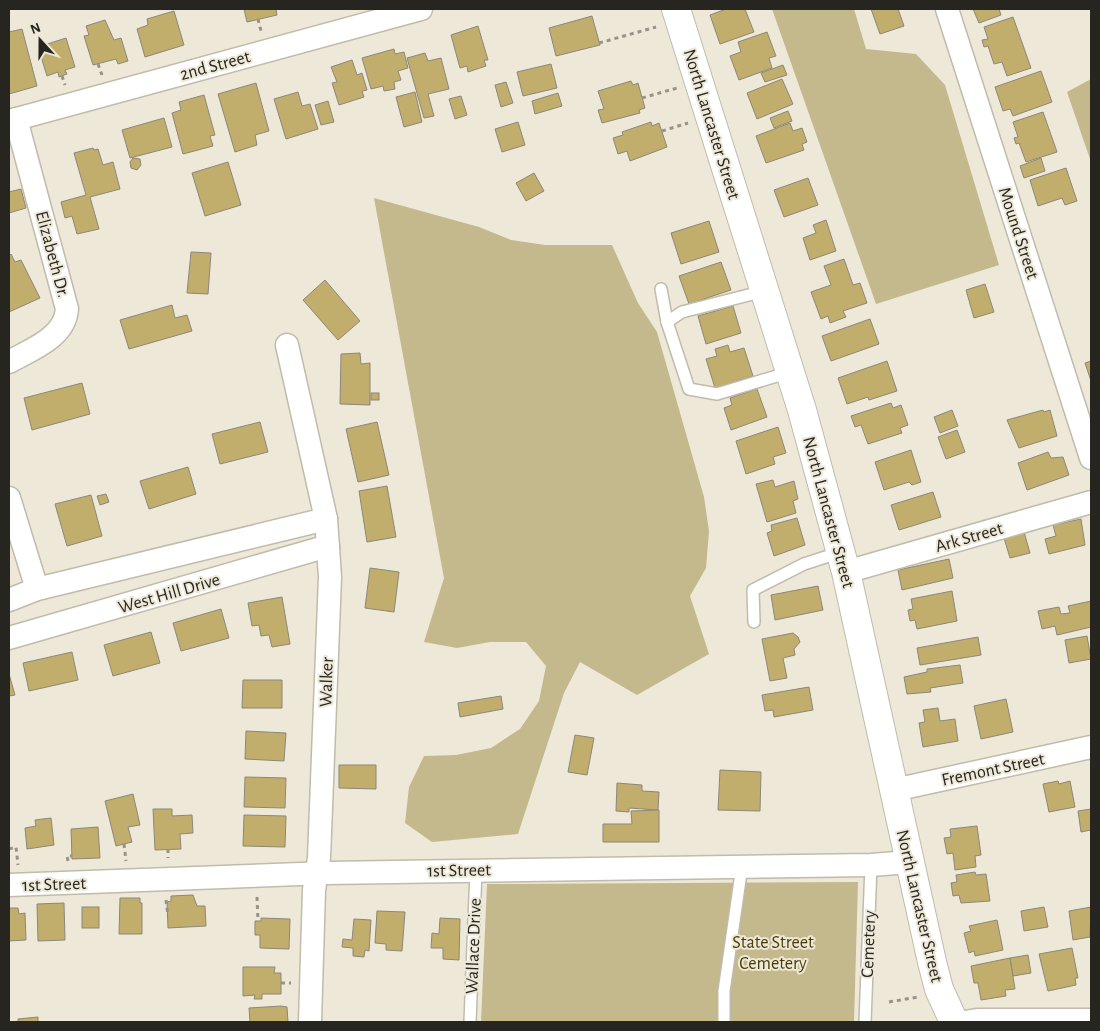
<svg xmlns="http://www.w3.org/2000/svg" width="1100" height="1031" font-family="'Alegreya Sans',sans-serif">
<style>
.green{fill:#c4b88d}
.building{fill:#c1ae6d;stroke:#8c8778}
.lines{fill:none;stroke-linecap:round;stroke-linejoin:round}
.service-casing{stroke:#c0bbab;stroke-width:14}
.minor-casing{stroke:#c0bbab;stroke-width:25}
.secondary-casing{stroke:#c0bbab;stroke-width:30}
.path{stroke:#979388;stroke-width:3;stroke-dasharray:4 4;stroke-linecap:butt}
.service{stroke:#fff;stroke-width:11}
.minor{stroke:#fff;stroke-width:22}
.secondary{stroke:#fff;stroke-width:28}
.labels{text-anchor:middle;stroke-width:4;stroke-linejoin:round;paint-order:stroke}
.street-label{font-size:18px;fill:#27251f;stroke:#ede8d8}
.park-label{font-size:18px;fill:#493b04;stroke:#ede8d8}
</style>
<rect width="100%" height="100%" fill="#ede8d8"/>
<g class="green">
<polygon points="772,9 854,9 866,49 916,54 945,85 999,265 876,304"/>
<polygon points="1091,79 1091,162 1067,92"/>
<polygon points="374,198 479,227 511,240 545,245 612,245 638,303 657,332 704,497 709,531 706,568 690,596 709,654 637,695 580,662 564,693 518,834 432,842 405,823 409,787 424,756 456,755 491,748 520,729 539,701 546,666 526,642 490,642 457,648 424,642 444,578"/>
<polygon points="858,882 854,1022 481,1022 487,884"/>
</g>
<g class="building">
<polygon points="244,9 276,9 277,15 247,22"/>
<polygon points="726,9 745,9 754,32 720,44 710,15"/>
<polygon points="871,9 898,9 904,26 880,34"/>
<polygon points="973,9 999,9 1001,15 979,23"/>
<polygon points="174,11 184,45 145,57 137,29 148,25 147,19"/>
<polygon points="592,16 600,45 556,56 549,28"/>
<polygon points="1013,17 1031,68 1007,76 1002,62 994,64 988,46 984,47 982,40 988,39 984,27"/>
<polygon points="105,20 114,40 121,38 128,61 118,64 116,59 93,65 84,36 89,35 86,26"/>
<polygon points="478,26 488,60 484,60 486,66 468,72 467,66 460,68 451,35"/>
<polygon points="22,29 37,86 9,94 9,32"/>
<polygon points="767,32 776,56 769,58 772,68 739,80 730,56 741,52 738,42"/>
<polygon points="66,38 75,67 65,70 67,74 59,77 58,72 47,76 38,47"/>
<polygon points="394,49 395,54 404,52 408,68 398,71 401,80 394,82 395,89 384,91 383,86 371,89 362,58"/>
<polygon points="425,53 428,61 441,58 449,89 428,94 434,116 424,118 407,58"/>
<polygon points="352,60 357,75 362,73 367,90 362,91 364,97 339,105 332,83 337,82 331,67"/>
<polygon points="551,64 557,88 523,96 517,72"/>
<polygon points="783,65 787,75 765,82 761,73"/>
<polygon points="1041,71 1052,102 1013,116 1010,109 1003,111 995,87"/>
<polygon points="782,79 793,104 757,119 747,93"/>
<polygon points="631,81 633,85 638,83 645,108 639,110 640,113 602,123 598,110 604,109 598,91"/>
<polygon points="506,82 513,103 501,107 495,85"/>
<polygon points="256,83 269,131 255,135 257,145 235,152 218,94"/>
<polygon points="298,92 302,106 310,104 318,129 286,139 274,99"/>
<polygon points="415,92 422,122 404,127 396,97"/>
<polygon points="558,93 562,106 535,114 532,101"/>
<polygon points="204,95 215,135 210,136 213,146 183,154 172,113 181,110 179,102"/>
<polygon points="461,96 467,115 455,119 449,99"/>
<polygon points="328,101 334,122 321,125 315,105"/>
<polygon points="788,111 792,121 774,128 770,118"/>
<polygon points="1043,112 1057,152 1026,162 1019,143 1016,144 1014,138 1018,137 1013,122"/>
<polygon points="164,118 172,147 130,158 122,130"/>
<polygon points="518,122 525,145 502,152 495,129"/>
<polygon points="651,122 652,126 659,123 667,147 630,161 627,151 618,154 613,138 623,135 622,132"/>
<polygon points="790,123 793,131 802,128 807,142 802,144 804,150 766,163 756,136"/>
<polygon points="93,148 94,150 98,149 103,165 113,162 120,189 90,197 99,229 77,234 72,216 65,218 61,202 86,195 74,153"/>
<polygon points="133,158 140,159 141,165 137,170 131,168 130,162"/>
<polygon points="1041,158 1045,171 1024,178 1020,166"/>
<polygon points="228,162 241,205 205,216 192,173"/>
<polygon points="1066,168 1077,201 1065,205 1062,198 1038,206 1030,180"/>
<polygon points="534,173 544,191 526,201 516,183"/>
<polygon points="808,178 818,205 784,217 774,190"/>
<polygon points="21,189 26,208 9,213 9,192"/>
<polygon points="826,220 836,251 810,260 803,238 816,233 813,225"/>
<polygon points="709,221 719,252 681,264 671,233"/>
<polygon points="191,252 211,253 208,294 187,293"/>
<polygon points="11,254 15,262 21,260 40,298 9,312 9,256"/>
<polygon points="844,259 853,285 860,283 867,303 843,311 846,317 830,323 828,316 821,319 811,292 831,285 824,266"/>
<polygon points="721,262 731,290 689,304 679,276"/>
<polygon points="325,280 360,321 338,340 303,300"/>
<polygon points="985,284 994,312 974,318 966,290"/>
<polygon points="172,305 175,318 187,315 192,331 129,349 120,320"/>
<polygon points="733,306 741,333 706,344 698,316"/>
<polygon points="870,319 879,344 831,361 822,336"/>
<polygon points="728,345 730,352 744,348 753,376 715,388 706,359 717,356 715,349"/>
<polygon points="360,353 361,364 370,363 370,405 340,404 341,354"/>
<polygon points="887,361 897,391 869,400 868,397 847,404 838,378"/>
<polygon points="1091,361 1091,381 1085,363"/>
<polygon points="82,383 90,414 32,430 24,398"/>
<polygon points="757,389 767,417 731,430 724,408 732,405 730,398"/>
<rect x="371" y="393" width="8" height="7"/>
<polygon points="891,403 893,408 901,405 908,425 900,428 902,433 868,444 861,425 855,427 851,416"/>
<polygon points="952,410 958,426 940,433 934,417"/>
<polygon points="1043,410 1044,412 1050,410 1057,436 1019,448 1007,420"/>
<polygon points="260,422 268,452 220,464 212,434"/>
<polygon points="377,422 389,475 358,482 346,429"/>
<polygon points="778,427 786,453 773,457 775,464 746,474 736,441"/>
<polygon points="957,430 965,452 946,459 938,437"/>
<polygon points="911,450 921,482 912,485 909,482 884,490 875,462"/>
<polygon points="1048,452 1051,458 1063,457 1069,475 1027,490 1018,463"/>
<polygon points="188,467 196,494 149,509 140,481"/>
<polygon points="773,480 775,487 794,481 798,499 793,501 796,513 767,522 756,484"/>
<polygon points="387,486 396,537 367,542 359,491"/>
<polygon points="933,492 941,517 899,530 891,505"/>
<polygon points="106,494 109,502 100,505 97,496"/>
<polygon points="91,495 102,536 67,546 55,504"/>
<polygon points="797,518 805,545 774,556 767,533 772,531 771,525"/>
<polygon points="1081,519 1085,545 1049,554 1045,539 1056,536 1053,525"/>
<polygon points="1024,532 1030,553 1010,558 1004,538"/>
<polygon points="949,559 953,578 902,590 898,570"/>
<polygon points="370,568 399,572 394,612 365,608"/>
<polygon points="818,586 823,610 775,620 771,595"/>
<polygon points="952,591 957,621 917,629 915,620 910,621 908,610 913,609 911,599"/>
<polygon points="282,597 290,644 272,647 269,635 261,636 259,625 252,626 248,603"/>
<polygon points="1091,601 1091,627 1057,635 1055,626 1042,629 1038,611 1059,607 1061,614 1070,613 1068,606"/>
<polygon points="221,609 229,638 181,651 173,623"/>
<polygon points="151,632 160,663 113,676 104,645"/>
<polygon points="793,633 798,637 800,642 794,649 795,655 783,658 787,678 770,681 762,639"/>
<polygon points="1087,636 1091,659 1069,663 1065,640"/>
<polygon points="978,637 981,655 920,665 917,648"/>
<polygon points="72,652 78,680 29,691 23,663"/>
<polygon points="960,665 963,683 930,688 931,692 907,694 904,677 927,672 927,669"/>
<polygon points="9,674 15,695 9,696"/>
<polygon points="243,680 282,680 282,708 242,708"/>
<polygon points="809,687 813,710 774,717 773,710 765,711 762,695"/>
<polygon points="501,696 503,709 460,717 458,703"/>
<polygon points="1006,699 1013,732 981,739 974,706"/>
<polygon points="938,708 940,721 955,719 958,741 923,747 919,723 925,722 923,710"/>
<polygon points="246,731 286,733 284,761 245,759"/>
<polygon points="575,735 594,738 587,775 568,772"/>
<polygon points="339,765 376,765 376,789 339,788"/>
<polygon points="720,770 761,772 760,811 718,810"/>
<polygon points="245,777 286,778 285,808 244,807"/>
<polygon points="1058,781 1059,784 1070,781 1075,807 1049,812 1043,784"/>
<polygon points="617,783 642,785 642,791 659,792 658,810 629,808 629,812 616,811"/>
<polygon points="133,794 140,825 128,827 132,842 116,846 105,801"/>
<polygon points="153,809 172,809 172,816 192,815 193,833 180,834 181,849 155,850"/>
<polygon points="1091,809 1091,830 1081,832 1078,811"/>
<polygon points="659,810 659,842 603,842 603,824 632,824 631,811"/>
<polygon points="244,815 286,816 285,847 243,846"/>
<polygon points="51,818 54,845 27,849 25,828 36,826 35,820"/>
<polygon points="977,826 981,855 975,856 976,867 955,870 953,853 947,854 944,838 951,837 950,829"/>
<polygon points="98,827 100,858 72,859 71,829"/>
<polygon points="975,872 976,875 986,874 990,901 961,903 959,895 953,896 951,883 957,882 956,875"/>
<polygon points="193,895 197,906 205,906 206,926 168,928 167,902 171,901 171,896"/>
<polygon points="120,898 140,898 140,903 142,903 142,934 119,934"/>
<polygon points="64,903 65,940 38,941 37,904"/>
<rect x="82" y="907" width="17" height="21"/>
<polygon points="1044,907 1048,927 1024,931 1021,911"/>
<polygon points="1091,907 1090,937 1073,940 1069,911"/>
<polygon points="9,908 18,908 19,914 25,913 26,940 9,941"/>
<polygon points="377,911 405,912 402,951 386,950 386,944 375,943"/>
<polygon points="261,918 290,919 289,949 260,948 260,935 255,935 255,921 261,921"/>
<polygon points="440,918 460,919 459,960 443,959 443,948 431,948 432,933 439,934"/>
<polygon points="354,919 371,920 369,951 365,950 364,957 353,956 353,948 342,947 343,939 352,940"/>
<polygon points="997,920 1003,950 975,956 974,951 969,953 964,933 971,931 969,926"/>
<polygon points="1072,948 1078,978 1075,978 1076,985 1048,991 1039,954"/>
<polygon points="1028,955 1031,973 1013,976 1010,958"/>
<polygon points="1010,958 1015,989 1005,990 1006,996 981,1000 978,983 974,983 971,966"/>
<polygon points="243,967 275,967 274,973 281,973 281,994 262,994 262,999 254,999 255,995 243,996"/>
<polygon points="281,1006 287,1007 288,1022 250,1022 249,1008"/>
<polygon points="38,1017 38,1022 18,1022 18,1019"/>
</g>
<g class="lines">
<g class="service-casing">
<g id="service">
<polyline points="661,289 667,322"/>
<polyline points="764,291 682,312 667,322 689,389 717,394 790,372"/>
<polyline points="754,622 753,590 804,564 841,552"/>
<polyline points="470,1022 476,870"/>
<polyline points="724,1022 724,991 742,866"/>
<polyline points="865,1022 871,865"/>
</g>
</g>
<g class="minor-casing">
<g id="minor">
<polyline points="947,9 1091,458"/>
<polyline points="9,121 421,9"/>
<polyline points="287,345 326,519 330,577 319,858 314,890 310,1022"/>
<path d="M9,362C30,350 65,338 67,309L16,119"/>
<polyline points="9,498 37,589"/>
<polyline points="846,572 1091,502"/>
<polyline points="9,600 37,589 326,519"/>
<polyline points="9,638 328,546"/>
<polyline points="894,790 1091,747"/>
<polyline points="9,885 327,873 871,865 909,862"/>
<polyline points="965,1022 977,1020 1091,1020"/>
</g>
</g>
<g class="secondary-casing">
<polyline id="secondary" points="676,9 802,410 846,572 932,962 939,989 954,1022"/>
</g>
<g class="path">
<polyline points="258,19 261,31"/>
<polyline points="599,43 656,27"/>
<polyline points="98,64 102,75"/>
<polyline points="62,76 65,85"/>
<polyline points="642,98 677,88"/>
<polyline points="662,131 688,123"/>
<polyline points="124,844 126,861"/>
<polyline points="9,849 16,847 18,865"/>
<polyline points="168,849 168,858"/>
<polyline points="68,861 67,856 72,856"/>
<polyline points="257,897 258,921"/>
<polyline points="166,900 168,916"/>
<polyline points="281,983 291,983"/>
<polyline points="889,1002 918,997"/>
</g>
<use href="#service" class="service"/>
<use href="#minor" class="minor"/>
<use href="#secondary" class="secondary"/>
</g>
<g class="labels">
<g class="street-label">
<text transform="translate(215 65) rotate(-15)" y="6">2nd Street</text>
<text transform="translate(712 124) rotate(73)" y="6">North Lancaster Street</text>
<text transform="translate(1019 233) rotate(72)" y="6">Mound Street</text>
<text transform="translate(53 254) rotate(75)" y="6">Elizabeth Dr.</text>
<text transform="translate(829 512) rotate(75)" y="6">North Lancaster Street</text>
<text transform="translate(969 537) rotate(-16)" y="6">Ark Street</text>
<text transform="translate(169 593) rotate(-16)" y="6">West Hill Drive</text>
<text transform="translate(326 682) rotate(-88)" y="6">Walker</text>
<text transform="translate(993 769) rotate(-12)" y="6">Fremont Street</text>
<text transform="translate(459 870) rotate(-1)" y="6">1st Street</text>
<text transform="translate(54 884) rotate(-2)" y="6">1st Street</text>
<text transform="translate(920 906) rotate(77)" y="6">North Lancaster Street</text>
<text transform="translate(868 944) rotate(-88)" y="6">Cemetery</text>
<text transform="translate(473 946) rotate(-88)" y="6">Wallace Drive</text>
</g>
<g class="park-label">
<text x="773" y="948">State Street<tspan x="773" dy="21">Cemetery</tspan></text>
</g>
</g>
<rect width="1100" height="1031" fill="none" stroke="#27251f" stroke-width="20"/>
<g transform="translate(40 40) rotate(339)" stroke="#ede8d8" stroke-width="4" paint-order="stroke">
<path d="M0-4L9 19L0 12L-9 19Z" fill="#27251f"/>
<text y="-8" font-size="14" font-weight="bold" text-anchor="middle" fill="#27251f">N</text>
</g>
</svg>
